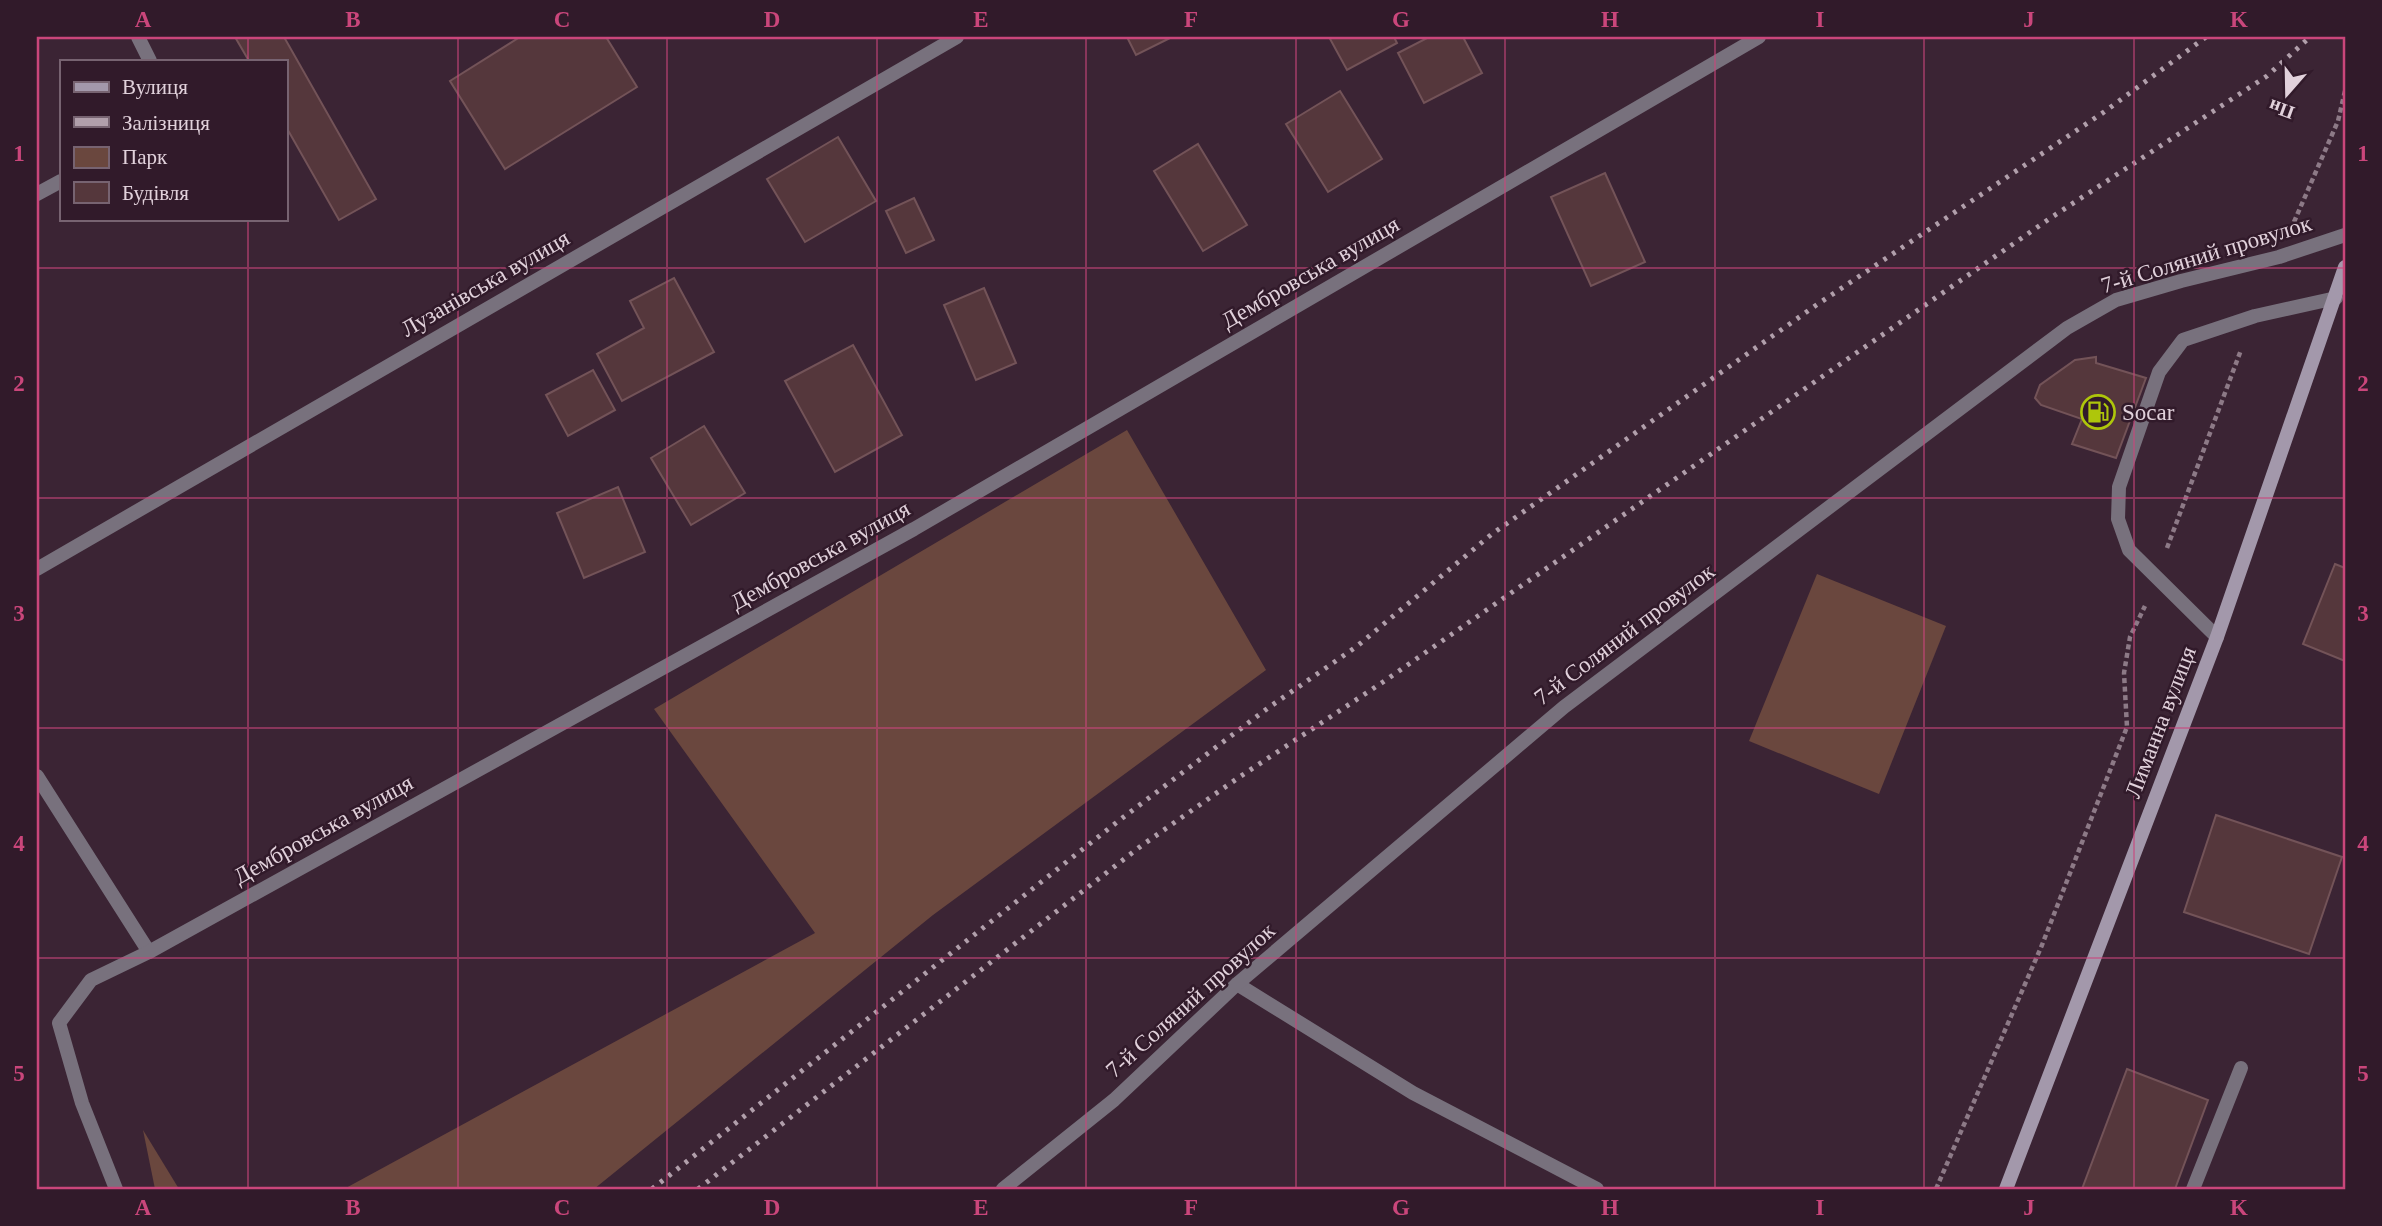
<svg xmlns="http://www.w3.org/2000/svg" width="2382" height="1226" font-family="Georgia,serif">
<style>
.green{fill:#6a473e}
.building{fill:#55373c;stroke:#735358;stroke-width:2}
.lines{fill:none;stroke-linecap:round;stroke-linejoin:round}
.path{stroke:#8d7a87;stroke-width:4.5;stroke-dasharray:5 3.5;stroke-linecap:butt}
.lane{stroke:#78717d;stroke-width:14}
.street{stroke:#78717d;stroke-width:14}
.secondary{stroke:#a398ab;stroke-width:14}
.rail{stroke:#b19fab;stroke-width:5;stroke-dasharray:3.5 7;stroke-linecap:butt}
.grid{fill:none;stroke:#ca467b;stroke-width:2;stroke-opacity:0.55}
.labels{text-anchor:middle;stroke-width:5;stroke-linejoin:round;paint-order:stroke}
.street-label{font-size:23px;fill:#e1d1db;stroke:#311a2a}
.poi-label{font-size:23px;fill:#e1d1db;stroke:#311a2a;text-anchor:start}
.neatline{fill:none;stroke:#ca467b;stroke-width:2.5}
.grid-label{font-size:23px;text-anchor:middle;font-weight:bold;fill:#ca467b}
</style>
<rect width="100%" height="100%" fill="#3b2434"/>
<g class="green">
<polygon points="1127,430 1266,670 933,915 594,1189 344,1189 815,933 654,709"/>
<polygon points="1817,574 1946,626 1879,794 1749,741"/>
<polygon points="143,1130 179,1189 155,1189"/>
</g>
<g class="building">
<polygon points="235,37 284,37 376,199 339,220 285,125 285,61 249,61"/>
<polygon points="520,37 606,37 637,87 505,169 450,81"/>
<polygon points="1127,37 1172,37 1136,55"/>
<polygon points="1329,37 1394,37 1397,43 1347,70"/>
<polygon points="1429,37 1463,37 1482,73 1424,103 1398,53"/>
<polygon points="1340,91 1382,159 1328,192 1286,124"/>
<polygon points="838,137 876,201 805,242 767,179"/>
<polygon points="1198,144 1247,225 1203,251 1154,171"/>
<polygon points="1605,173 1645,262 1591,286 1551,197"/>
<polygon points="914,198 934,240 906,253 886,211"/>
<polygon points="674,278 714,352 622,401 597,354 644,328 630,301"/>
<polygon points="984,288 1016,363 976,380 944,305"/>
<polygon points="853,345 902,435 835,472 785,381"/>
<polygon points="2096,357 2096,363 2146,378 2116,458 2072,444 2082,419 2041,405 2035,398 2040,385 2075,360"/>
<polygon points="593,370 615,410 568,436 546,395"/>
<polygon points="704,426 745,493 691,525 651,458"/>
<polygon points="618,487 645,552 584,578 557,513"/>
<polygon points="2335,564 2345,568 2345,661 2303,644"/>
<polygon points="2216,815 2342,857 2309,954 2184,912"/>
<polygon points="2127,1069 2208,1100 2175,1189 2082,1189"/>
</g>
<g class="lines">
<g class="path">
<polyline points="2294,222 2338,121 2345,91"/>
<polyline points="2167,548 2241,350"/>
<polyline points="1936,1189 2042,945 2127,727 2124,673 2130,637 2145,606"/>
</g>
<g class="lane">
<polyline points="138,37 150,61"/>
<polyline points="37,194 61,181"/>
<polyline points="2217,637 2129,550 2118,519 2119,487 2159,372 2183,340 2255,316 2336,298"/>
<polyline points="2193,1189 2241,1068"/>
</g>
<g class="street">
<polyline points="37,569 957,37"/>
<polyline points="37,776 149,952"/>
<polyline points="1237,984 1413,1093 1597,1189"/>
<polyline points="116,1189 82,1103 59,1023 91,980 149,952 914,529 1759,37"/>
<polyline points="1003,1189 1114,1100 1237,984 1564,707 2067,328 2116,300 2181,281 2279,257 2345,235"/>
</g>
<polyline class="secondary" points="2006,1189 2217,637 2345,267"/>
<g class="rail">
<polyline points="652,1189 1121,819 1268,708 1356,647 1492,534 1815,306 2104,112 2206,37"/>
<polyline points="698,1189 1141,846 1238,778 1383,682 2049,219 2267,76 2310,37"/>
</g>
</g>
<path class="grid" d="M248,37V61M458,37V1189M667,37V1189M877,37V1189M1086,37V1189M1296,37V1189M1505,37V1189M1715,37V1189M1924,37V1189M2134,37V1189M248,219V1189M37,268H2345M37,498H2345M37,728H2345M37,958H2345"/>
<defs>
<g id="fuel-ring" transform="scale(1.75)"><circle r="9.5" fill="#311a2a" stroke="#aec60b" stroke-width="1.5"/><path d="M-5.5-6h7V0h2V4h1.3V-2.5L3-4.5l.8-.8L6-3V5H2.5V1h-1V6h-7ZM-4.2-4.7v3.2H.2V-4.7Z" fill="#aec60b"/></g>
</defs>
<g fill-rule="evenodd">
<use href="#fuel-ring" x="2098" y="412"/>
</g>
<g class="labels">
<g class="street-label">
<text transform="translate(2206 254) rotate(-17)" y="8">7-й Соляний провулок</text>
<text transform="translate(1310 272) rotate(-30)" y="8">Дембровська вулиця</text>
<text transform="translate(485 283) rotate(-30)" y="8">Лузанівська вулиця</text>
<text transform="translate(820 555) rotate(-29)" y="8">Дембровська вулиця</text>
<text transform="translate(1624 634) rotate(-37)" y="8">7-й Соляний провулок</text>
<text transform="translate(2160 722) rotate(-69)" y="8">Лиманна вулиця</text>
<text transform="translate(323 829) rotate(-29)" y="8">Дембровська вулиця</text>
<text transform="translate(1190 1000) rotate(-42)" y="8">7-й Соляний провулок</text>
</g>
<g class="poi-label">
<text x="2122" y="420">Socar</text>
</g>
</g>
<rect width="2382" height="1226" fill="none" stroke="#311a2a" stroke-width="77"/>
<rect x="60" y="60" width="228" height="161" fill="#311a2a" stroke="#776371" stroke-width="2"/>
<rect x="74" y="82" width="35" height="10" fill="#a398ab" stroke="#776371" stroke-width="2"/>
<text x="122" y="94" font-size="21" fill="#e1d1db">Вулиця</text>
<rect x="74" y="117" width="35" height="10" fill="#b19fab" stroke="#776371" stroke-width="2"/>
<text x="122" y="130" font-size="21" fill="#e1d1db">Залізниця</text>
<rect x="74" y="147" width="35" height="21" fill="#6a473e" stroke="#776371" stroke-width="2"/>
<text x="122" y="164" font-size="21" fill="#e1d1db">Парк</text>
<rect x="74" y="182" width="35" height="21" fill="#55373c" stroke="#776371" stroke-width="2"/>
<text x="122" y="200" font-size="21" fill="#e1d1db">Будівля</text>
<g transform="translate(2287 94) rotate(200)" stroke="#311a2a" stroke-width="5" paint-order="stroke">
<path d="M0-5L12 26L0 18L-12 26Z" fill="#e1d1db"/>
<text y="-10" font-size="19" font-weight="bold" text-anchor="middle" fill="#e1d1db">Пн</text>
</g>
<rect x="38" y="38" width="2306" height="1150" class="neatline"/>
<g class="grid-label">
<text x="143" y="27">A</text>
<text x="353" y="27">B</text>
<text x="562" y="27">C</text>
<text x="772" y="27">D</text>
<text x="981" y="27">E</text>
<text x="1191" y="27">F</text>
<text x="1401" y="27">G</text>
<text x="1610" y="27">H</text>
<text x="1820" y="27">I</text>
<text x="2029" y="27">J</text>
<text x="2239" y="27">K</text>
<text x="19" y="161">1</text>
<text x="2363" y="161">1</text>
<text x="19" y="391">2</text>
<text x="2363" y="391">2</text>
<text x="19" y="621">3</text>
<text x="2363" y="621">3</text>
<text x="19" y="851">4</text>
<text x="2363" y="851">4</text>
<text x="19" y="1081">5</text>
<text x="2363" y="1081">5</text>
<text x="143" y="1215">A</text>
<text x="353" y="1215">B</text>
<text x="562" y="1215">C</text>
<text x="772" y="1215">D</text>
<text x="981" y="1215">E</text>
<text x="1191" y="1215">F</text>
<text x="1401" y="1215">G</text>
<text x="1610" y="1215">H</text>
<text x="1820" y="1215">I</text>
<text x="2029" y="1215">J</text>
<text x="2239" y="1215">K</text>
</g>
</svg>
